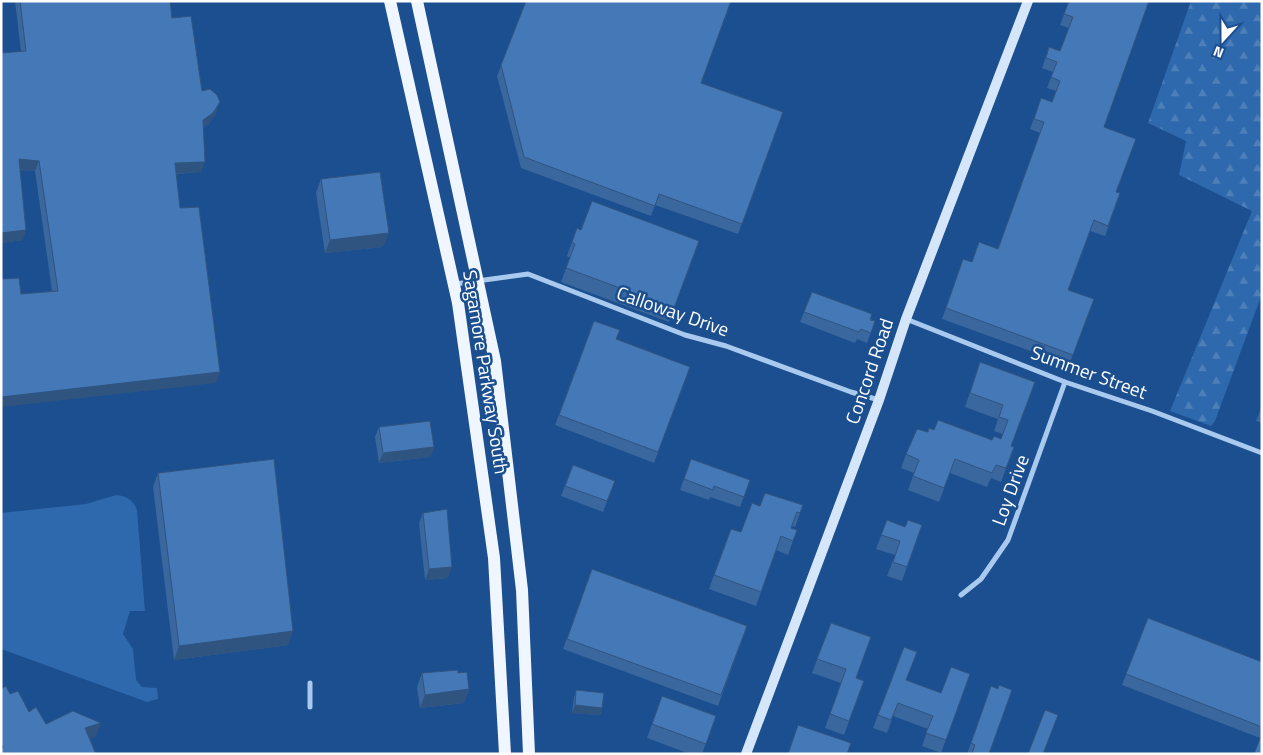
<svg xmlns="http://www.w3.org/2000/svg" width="1263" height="755" font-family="'Titillium Web',sans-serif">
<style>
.grass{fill:#2e69ad}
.forest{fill:url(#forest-firs)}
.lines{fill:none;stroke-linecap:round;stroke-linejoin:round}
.street{stroke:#a9c9ee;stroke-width:5}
.secondary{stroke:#d6e6fa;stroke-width:10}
.primary{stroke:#f0f6ff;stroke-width:12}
.wall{fill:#3a679d}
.shaded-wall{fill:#305480}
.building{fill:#4478b7;stroke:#305480}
.labels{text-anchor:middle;stroke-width:5;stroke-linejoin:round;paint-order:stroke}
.street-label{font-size:19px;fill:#fff;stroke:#1b4f8f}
</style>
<defs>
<pattern id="forest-firs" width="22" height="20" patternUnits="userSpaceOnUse" patternTransform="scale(1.25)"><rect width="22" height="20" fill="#2e69ad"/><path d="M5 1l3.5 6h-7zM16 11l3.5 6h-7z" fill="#4d80b9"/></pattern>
</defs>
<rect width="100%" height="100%" fill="#1b4f8f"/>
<path class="grass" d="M116,495C127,496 133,500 137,510L145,611H130L123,634L133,649L136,680L142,687L157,688L158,699L147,702L1,649V513L86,504Z"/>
<polygon class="forest" points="1191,1 1262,1 1262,294 1215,421 1211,426 1170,411 1252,211 1179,175 1186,141 1148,123"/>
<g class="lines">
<g class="street">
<polyline points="455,284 528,274 685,335 726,346 851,392 879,400"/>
<polyline points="906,319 1065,382 1152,411 1262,453"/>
<polyline points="961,595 981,579 1008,540 1065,382"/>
<polyline points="310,683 310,707"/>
</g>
<polyline class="secondary" points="746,754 879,400 906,319 1028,1"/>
<g class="primary">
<polyline points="390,1 458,303 494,558 505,754"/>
<polyline points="417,1 495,361 522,590 529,754"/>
</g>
</g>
<g class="wall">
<polygon points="15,1 170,1 172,18 202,91 216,113 209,124 203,128 201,172 176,174 180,208 216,383 21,294 52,291 35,171 20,170 23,240 1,243 1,53 21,52"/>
<polygon points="526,1 701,83 783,112 738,234 655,205 651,216 521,168 497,76"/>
<polygon points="1069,1 1104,127 1116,192 1120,193 1105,236 1090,231 1068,290 1094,299 1069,365 942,319 963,259 972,262 998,249 1040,133 1030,129 1041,98 1052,102 1056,91 1047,88 1053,72 1042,68 1049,47 1060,51 1069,28 1060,25"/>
<polygon points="321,179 383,247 325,253 316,193"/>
<polygon points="581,230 699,241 669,322 561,282 570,258 567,256 572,242"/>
<polygon points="812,292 875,321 867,343 857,339 855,343 800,322"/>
<polygon points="594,321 616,339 690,367 654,463 555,425"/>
<polygon points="980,362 1035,382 1011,446 1014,447 1001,482 991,478 987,487 950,473 939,502 908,490 914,473 901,468 906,454 928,432 934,430 992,440 1001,439 1002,434 994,431 998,419 965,407"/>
<polygon points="1262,406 1262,423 1256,421"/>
<polygon points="379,427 434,447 430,457 379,463 375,437"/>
<polygon points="691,459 750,480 740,507 710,497 709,500 680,490"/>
<polygon points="573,465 615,481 603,512 561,496"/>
<polygon points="158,473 288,645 174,660 153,487"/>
<polygon points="803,505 795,527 792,526 791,528 797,530 788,555 776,550 756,606 709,589 714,575 741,532 760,506"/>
<polygon points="423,513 448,578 425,580 419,523"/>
<polygon points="887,520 905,527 922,525 902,581 887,576 895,555 876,549"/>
<polygon points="592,569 747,626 718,706 563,649"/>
<polygon points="1148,618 1262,662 1262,754 1260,738 1122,685"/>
<polygon points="831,623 856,678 864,681 844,735 825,728 841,683 812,673"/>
<polygon points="904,647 906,680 941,693 970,674 941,753 922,746 928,729 893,716 887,733 873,728"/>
<polygon points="422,673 458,673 469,689 464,703 420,708 417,687"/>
<polygon points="991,686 989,754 967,754"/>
<polygon points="576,690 602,708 600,715 572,713 574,697"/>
<polygon points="662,696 716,716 702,754 690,754 647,738"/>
</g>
<g class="shaded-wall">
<polygon points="220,102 216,113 209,124 199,131 203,120"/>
<polygon points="19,159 39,161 35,171 16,169"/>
<polygon points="205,162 201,172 171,174 175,163"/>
<polygon points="26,230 23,240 1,243 1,233"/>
<polygon points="389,233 383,247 325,253 330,240"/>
<polygon points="220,372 216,383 1,407 1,397"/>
<polygon points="434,447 430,457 379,463 383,453"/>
<polygon points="452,567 448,578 425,580 429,569"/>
<polygon points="293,631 288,645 174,660 179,646"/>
<polygon points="469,689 464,703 420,708 425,695"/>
<polygon points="575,705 602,708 600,715 572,713"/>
<polygon points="101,723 96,737 80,742 85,728"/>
</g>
<g class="building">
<polygon points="20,1 170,1 172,18 191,16 202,91 210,89 217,95 220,102 213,113 203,120 205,162 175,163 180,208 199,207 220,372 1,397 1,279 19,278 21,294 58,291 39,161 19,159 26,230 1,233 1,53 26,51"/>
<polygon points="526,1 731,1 701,83 783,112 742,224 659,194 655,206 524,157 501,65"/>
<polygon points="1069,1 1149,1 1104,127 1136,139 1116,192 1120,193 1108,226 1094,220 1068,290 1094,299 1073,355 946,308 963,259 972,262 979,242 998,249 1044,122 1034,119 1041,98 1052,102 1060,81 1051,77 1057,62 1046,58 1049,47 1060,51 1073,17 1064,14"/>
<polygon points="380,172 389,233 330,240 321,179"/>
<polygon points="592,201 699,241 674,308 566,268 575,244 572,242 577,228 581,230"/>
<polygon points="812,292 872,314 870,320 875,321 871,333 861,329 859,332 804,312"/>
<polygon points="594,321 620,330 616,339 690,367 658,452 559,415"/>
<polygon points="980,362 1035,382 1011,446 1014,447 1006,468 996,465 992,473 955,459 944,488 913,476 919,460 906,454 917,429 928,432 929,428 934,430 938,420 992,440 994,436 1001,439 1008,420 999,417 1003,405 970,393"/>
<polygon points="430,421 434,447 383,453 379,427"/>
<polygon points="274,459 293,631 179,646 158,473"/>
<polygon points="691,459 750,480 744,497 714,486 713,490 684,479"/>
<polygon points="573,465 615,481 607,501 565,486"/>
<polygon points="765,493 803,505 800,513 797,512 791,528 797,530 793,541 781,536 761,592 714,575 731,529 741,532 752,503 760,506"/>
<polygon points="447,509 452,567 429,569 423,513"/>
<polygon points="887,520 905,527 908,520 922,525 907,567 893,562 900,541 881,535"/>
<polygon points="592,569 747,626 721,695 567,639"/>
<polygon points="1148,618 1262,662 1262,727 1126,674"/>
<polygon points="831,623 871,637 856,678 864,681 849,721 830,714 846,669 817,659"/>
<polygon points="904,647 917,652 906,680 941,693 951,667 970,674 946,740 926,733 933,716 898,703 891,720 878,715"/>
<polygon points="458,670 458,673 467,672 469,689 425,695 422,673"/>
<polygon points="999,685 1012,690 989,754 976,754 972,753 975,745 971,743 991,686 998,689"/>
<polygon points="6,686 10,694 18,691 29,712 36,707 46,724 73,711 101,723 85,728 96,754 1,754 1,748 3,748 1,743 1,689"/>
<polygon points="576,690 604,693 602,708 575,705"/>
<polygon points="662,696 716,716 706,744 652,724"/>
<polygon points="1045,710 1058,715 1043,754 1028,754"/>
<polygon points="798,725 851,743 847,754 788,754"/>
<polygon points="1262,733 1262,754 1254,754"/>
</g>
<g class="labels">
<g class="street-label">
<text transform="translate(673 311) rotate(19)" y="7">Calloway Drive</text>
<text transform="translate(869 371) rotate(-71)" y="7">Concord Road</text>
<text transform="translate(486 372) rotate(81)" y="7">Sagamore Parkway South</text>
<text transform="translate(1089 372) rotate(20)" y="7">Summer Street</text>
<text transform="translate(1010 490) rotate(-70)" y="7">Loy Drive</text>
</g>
</g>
<rect width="1263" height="755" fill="none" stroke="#ffffff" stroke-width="5"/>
<g transform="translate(1223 40) rotate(201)" stroke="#1b4f8f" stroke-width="4" paint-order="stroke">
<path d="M0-4L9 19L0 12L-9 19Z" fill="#ffffff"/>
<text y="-8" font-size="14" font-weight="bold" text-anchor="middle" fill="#ffffff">N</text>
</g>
</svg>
